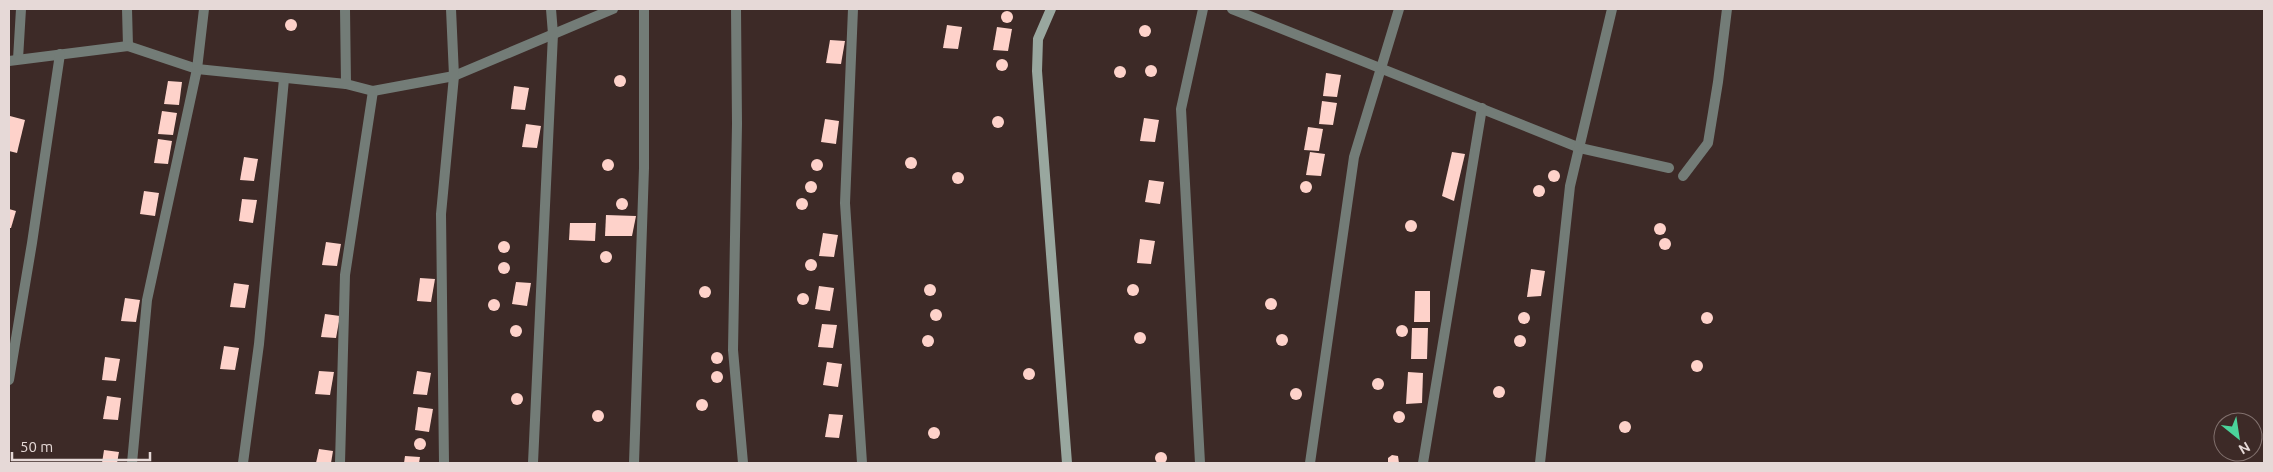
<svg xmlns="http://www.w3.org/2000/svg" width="2273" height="472" font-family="Ubuntu,sans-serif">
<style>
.building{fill:#fed2ca}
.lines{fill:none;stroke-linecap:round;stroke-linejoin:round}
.street{stroke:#737c77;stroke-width:10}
.secondary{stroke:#99a79f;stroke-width:10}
</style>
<rect width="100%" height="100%" fill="#3d2a27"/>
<g class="building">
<circle cx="1007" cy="17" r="6"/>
<circle cx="291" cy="25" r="6"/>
<circle cx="1145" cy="31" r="6"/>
<polygon points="947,25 962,27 958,49 943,48"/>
<polygon points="997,27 1012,29 1008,51 993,50"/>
<polygon points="830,40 845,41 841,64 826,63"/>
<circle cx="1002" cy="65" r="6"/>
<circle cx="1151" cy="71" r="6"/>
<circle cx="1120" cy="72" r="6"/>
<polygon points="1326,73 1341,75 1337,97 1323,96"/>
<circle cx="620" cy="81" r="6"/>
<polygon points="168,81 182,82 179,105 164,104"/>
<polygon points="514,86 529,88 525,110 511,109"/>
<polygon points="1322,101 1337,103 1333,125 1319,124"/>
<polygon points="162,111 177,113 173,135 158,134"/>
<circle cx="998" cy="122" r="6"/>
<polygon points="10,116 25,120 17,153 9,151"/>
<polygon points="1144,118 1159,120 1155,142 1140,141"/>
<polygon points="825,119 839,121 836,144 821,142"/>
<polygon points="526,124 541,126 537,148 522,147"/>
<polygon points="1308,127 1323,129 1319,151 1304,150"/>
<polygon points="158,139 172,141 168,164 154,163"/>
<polygon points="1310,152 1325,154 1321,176 1306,175"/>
<polygon points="1452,152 1465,154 1454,201 1442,196"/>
<circle cx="911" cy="163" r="6"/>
<polygon points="244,157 258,159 254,181 240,180"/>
<circle cx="817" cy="165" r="6"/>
<circle cx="608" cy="165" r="6"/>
<circle cx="1554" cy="176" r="6"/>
<circle cx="958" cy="178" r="6"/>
<polygon points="1149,180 1164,182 1160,204 1145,202"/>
<circle cx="811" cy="187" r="6"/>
<circle cx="1306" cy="187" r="6"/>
<circle cx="1539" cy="191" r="6"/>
<polygon points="144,191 159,193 155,216 140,214"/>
<circle cx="802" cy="204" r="6"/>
<circle cx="622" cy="204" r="6"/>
<polygon points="242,199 257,200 253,223 239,221"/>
<polygon points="9,209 16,211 11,228 9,228"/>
<polygon points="606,215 636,216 632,236 605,236"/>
<circle cx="1411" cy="226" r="6"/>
<circle cx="1660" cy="229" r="6"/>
<polygon points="570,223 596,223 595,241 569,240"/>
<polygon points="823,233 838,235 834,257 819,256"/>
<circle cx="1665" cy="244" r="6"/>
<polygon points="1140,239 1155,241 1151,264 1137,263"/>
<circle cx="504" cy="247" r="6"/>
<polygon points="326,242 341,244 337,266 322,265"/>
<circle cx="606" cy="257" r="6"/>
<circle cx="811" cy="265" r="6"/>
<circle cx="504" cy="268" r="6"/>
<polygon points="1531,269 1545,271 1541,296 1527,297"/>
<polygon points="420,278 435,279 431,302 417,301"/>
<polygon points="516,282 531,283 527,306 512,304"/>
<polygon points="234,283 249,285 245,308 230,307"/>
<circle cx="1133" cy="290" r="6"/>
<circle cx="930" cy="290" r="6"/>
<circle cx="705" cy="292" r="6"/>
<polygon points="819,286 834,288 830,311 815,309"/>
<polygon points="1415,291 1430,291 1430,322 1414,322"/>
<circle cx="803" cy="299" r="6"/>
<circle cx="1271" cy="304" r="6"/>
<polygon points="125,298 140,300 136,322 121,321"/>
<circle cx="494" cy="305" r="6"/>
<circle cx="936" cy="315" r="6"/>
<circle cx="1524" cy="318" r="6"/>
<circle cx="1707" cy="318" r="6"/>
<polygon points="325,314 340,316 336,338 321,337"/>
<polygon points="822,324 837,325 833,348 818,347"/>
<circle cx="516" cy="331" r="6"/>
<circle cx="1402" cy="331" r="6"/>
<polygon points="1412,328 1428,328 1427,359 1411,359"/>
<circle cx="1140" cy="338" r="6"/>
<circle cx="1282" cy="340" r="6"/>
<circle cx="928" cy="341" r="6"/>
<circle cx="1520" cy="341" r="6"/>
<polygon points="224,346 239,348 235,370 220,369"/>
<circle cx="717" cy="358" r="6"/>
<polygon points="105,357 120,359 116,381 102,380"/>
<circle cx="1697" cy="366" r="6"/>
<polygon points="827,362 842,364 838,387 823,385"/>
<circle cx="1029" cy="374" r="6"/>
<circle cx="717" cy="377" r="6"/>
<polygon points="319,371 334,372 330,395 315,394"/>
<polygon points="417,371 431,373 427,395 413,394"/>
<polygon points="1408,372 1423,373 1422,403 1406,404"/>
<circle cx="1378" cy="384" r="6"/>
<circle cx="1499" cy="392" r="6"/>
<circle cx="1296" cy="394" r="6"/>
<circle cx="517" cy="399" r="6"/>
<polygon points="107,396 121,398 118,420 103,419"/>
<circle cx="702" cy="405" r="6"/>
<polygon points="418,407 433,409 429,432 415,430"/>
<circle cx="598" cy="416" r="6"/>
<circle cx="1399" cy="417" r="6"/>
<polygon points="829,414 843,415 839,438 825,437"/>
<circle cx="1625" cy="427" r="6"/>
<circle cx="934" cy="433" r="6"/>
<circle cx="420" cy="444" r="6"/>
<polygon points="319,449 333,451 331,463 316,463"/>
<polygon points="104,450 119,452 117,463 102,463"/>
<circle cx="1161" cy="458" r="6"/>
<polygon points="1392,455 1398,456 1399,463 1388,463 1388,458"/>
<polygon points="405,456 420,457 419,463 404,463"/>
</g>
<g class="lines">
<g class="street">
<polyline points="127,9 128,46"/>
<polyline points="345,9 346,84"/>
<polyline points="736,9 737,124 733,350 743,463"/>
<polyline points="853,9 845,203 862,463"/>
<polyline points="1232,9 1580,148 1669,168"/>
<polyline points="18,59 21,9"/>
<polyline points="9,61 128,46 197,69 346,84 373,91 454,76 613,9"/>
<polyline points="1683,176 1708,143 1718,82 1727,9"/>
<polyline points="9,380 32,243 60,54"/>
<polyline points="132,463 147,300 197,69 204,9"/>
<polyline points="243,463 259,344 284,79"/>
<polyline points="340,463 345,275 373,91"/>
<polyline points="444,463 441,214 454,76 451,9"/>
<polyline points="533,463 553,34 551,9"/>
<polyline points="634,463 644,168 644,9"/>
<polyline points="1200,463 1181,109 1203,9"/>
<polyline points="1310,463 1354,157 1399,9"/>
<polyline points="1423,463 1482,108"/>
<polyline points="1540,463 1570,186 1612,9"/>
</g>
<polyline class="secondary" points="1051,9 1038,39 1037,71 1067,463"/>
</g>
<rect width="2273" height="472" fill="none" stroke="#e6d9d7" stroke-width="20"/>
<g transform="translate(2238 437) rotate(150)"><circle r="24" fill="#3d2a27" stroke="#81706d"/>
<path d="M0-4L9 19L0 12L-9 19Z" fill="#4bd49b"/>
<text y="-8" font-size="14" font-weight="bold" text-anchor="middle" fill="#e6d9d7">N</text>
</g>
<path d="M12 452v8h138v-8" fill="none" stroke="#e6d9d7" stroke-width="2.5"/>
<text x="20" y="452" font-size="15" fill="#e6d9d7" stroke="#3d2a27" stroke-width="4" paint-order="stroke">50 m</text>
</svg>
